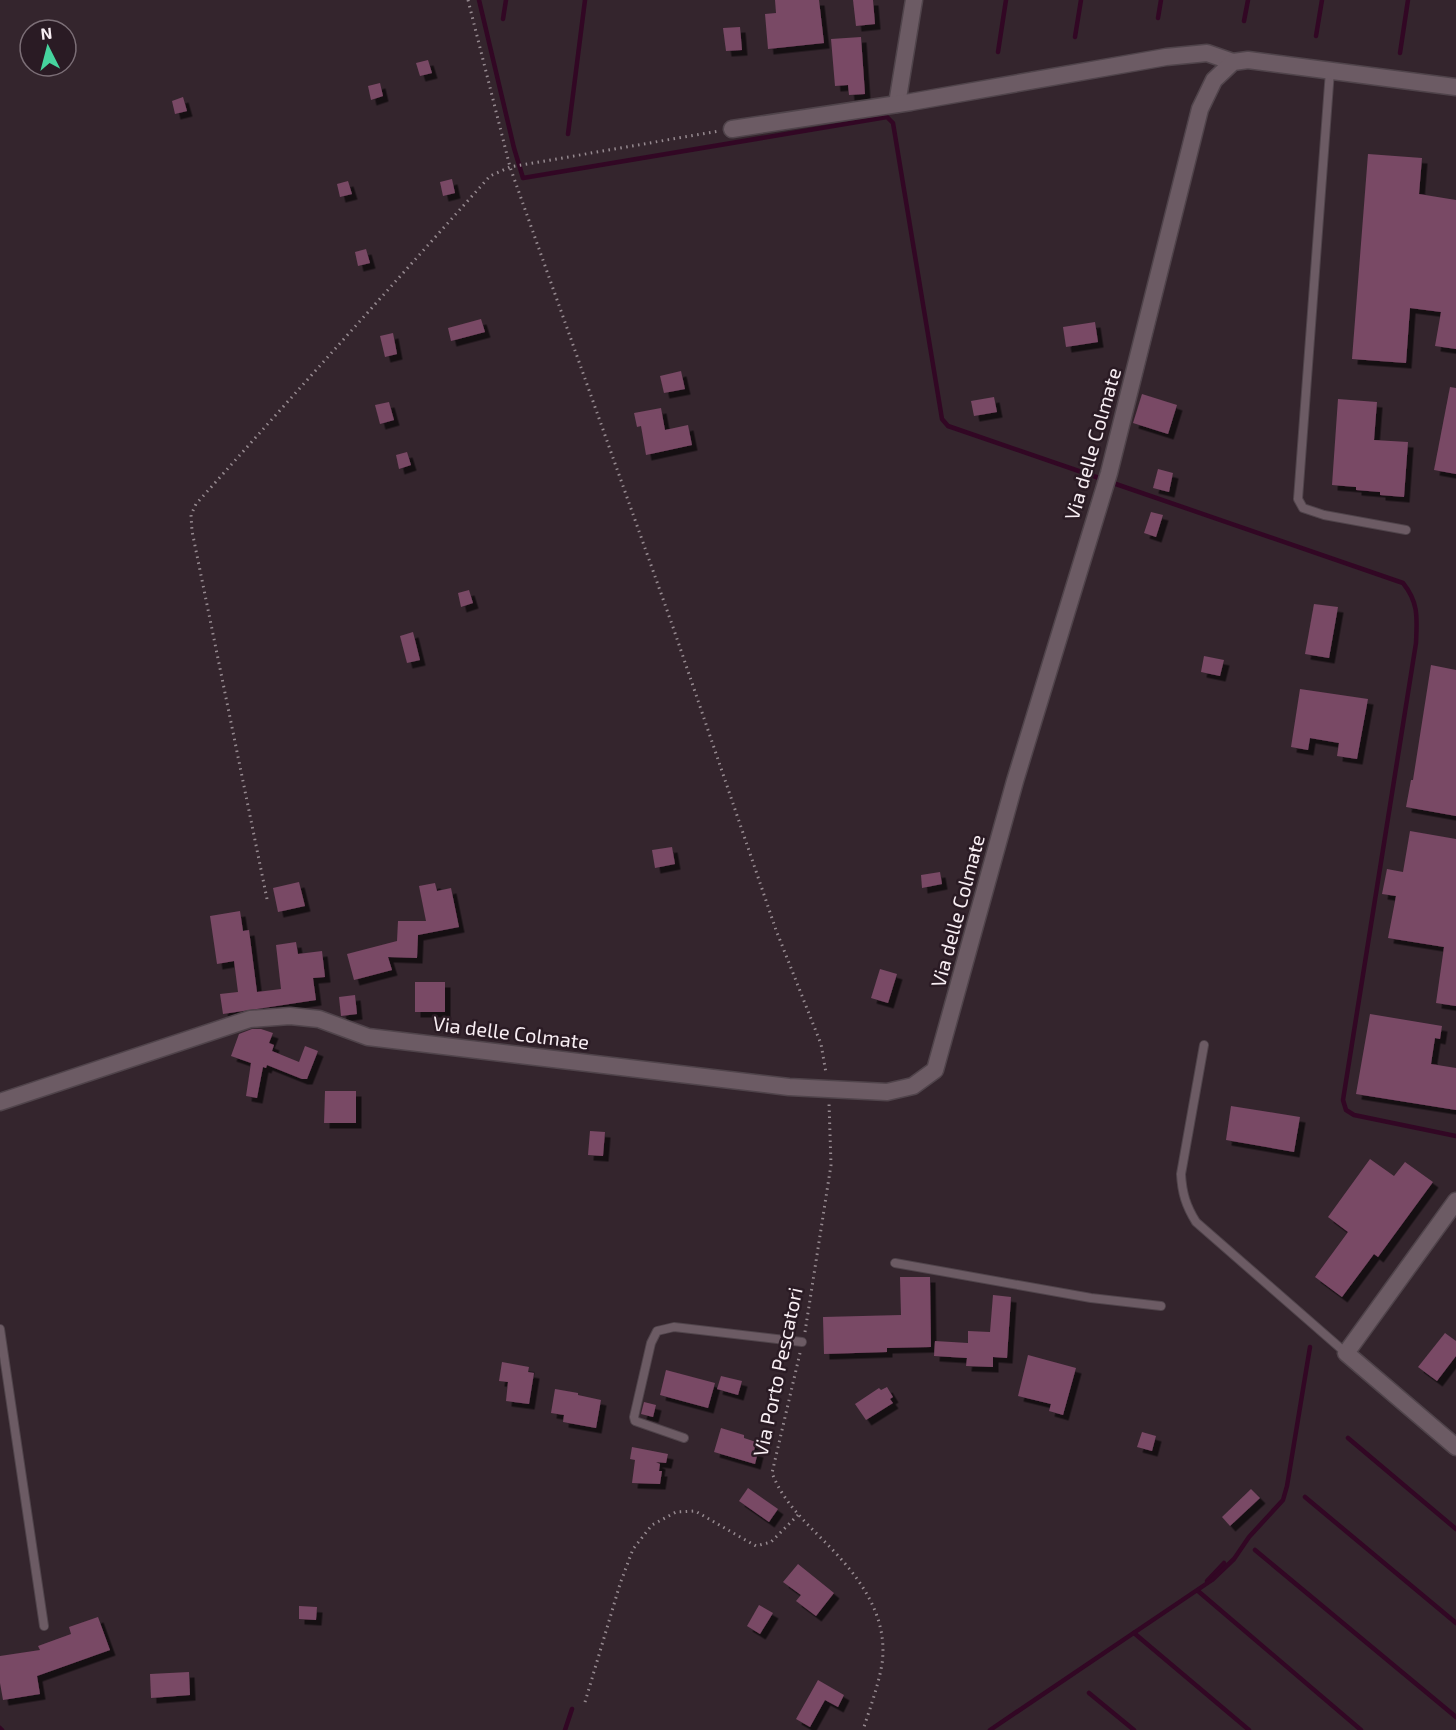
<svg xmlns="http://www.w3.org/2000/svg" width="1456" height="1730" font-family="'Exo 2',sans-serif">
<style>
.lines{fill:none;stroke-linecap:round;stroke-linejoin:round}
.stream{stroke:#320724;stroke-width:4.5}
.building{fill:#794865;filter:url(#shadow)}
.service-casing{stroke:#50444b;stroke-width:10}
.minor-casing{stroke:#50444b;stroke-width:19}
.path{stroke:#968a90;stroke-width:3;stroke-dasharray:1.5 4.5;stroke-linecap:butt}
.service{stroke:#6c5b64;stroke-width:8}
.minor{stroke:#6c5b64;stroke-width:16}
.labels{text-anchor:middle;stroke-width:5;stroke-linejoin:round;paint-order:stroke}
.street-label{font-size:20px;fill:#f8eef3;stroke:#2a1b24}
</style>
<defs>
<filter id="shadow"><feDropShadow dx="5.5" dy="5.5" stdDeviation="0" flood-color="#0009"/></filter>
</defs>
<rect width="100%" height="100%" fill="#34252d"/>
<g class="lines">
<g class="stream">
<polyline points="479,0 514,148 523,178 887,117 893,123 942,419 948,426 1102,479"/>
<polyline points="1158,18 1161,0"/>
<polyline points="503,19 506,0"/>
<polyline points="1244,21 1248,0"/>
<polyline points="1316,36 1322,0"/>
<polyline points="1075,37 1081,0"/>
<polyline points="998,52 1006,0"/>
<polyline points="1400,53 1408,0"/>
<polyline points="568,134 585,0"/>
<path d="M1110,482L1403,583C1419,603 1417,618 1416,643L1343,1100L1346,1110L1354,1115L1456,1136"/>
<polyline points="1348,1438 1456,1529"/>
<polyline points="1305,1497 1456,1623"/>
<polyline points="1255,1550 1456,1717"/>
<polyline points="1207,1581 1224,1563"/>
<polyline points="1198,1591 1361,1730"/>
<polyline points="1134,1633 1249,1730"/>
<polyline points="1089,1693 1134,1730"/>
<polyline points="0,1728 2,1730"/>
<polyline points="565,1730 572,1709"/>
<polyline points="990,1730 1212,1580 1234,1559 1249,1537 1283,1500 1287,1486 1310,1347"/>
</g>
</g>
<g class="building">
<polygon points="775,0 819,0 824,43 768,49 765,14 776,13"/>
<polygon points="853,0 873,0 875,24 856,26"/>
<polygon points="740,27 742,50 726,51 723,28"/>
<polygon points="861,37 865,94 849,95 848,85 835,86 831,39"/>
<polygon points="428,60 432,73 420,76 416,63"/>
<polygon points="380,83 383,96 371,100 368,86"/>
<polygon points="183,97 187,111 175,114 172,101"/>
<polygon points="1368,154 1422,158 1419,194 1456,200 1456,349 1435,346 1441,312 1410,308 1406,363 1352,359"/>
<polygon points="452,179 455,193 443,196 440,182"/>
<polygon points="348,181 352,194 340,197 337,184"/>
<polygon points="366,249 370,263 358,266 355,252"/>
<polygon points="481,319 485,332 451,341 448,328"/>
<polygon points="1095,322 1098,342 1066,347 1063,327"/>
<polygon points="393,333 397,354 385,357 380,336"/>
<polygon points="681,371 685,389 664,393 660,376"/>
<polygon points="1450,387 1456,388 1456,474 1434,470"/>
<polygon points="1142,394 1177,405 1168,434 1133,423"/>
<polygon points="994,397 997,412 974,416 971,401"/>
<polygon points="1338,399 1377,402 1374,440 1408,442 1404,497 1380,495 1380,492 1356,490 1356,487 1332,485"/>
<polygon points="389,402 394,420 380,424 375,405"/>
<polygon points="661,408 665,430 688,425 692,445 646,455 641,426 637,427 634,413"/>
<polygon points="407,452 411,465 399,469 396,455"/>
<polygon points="1158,469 1173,473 1169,492 1153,488"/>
<polygon points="1151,512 1163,515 1156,537 1144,533"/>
<polygon points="469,590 473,603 461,607 458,593"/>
<polygon points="1314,604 1338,607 1329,658 1305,654"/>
<polygon points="413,632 420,660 407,663 400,636"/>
<polygon points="1204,656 1224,660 1220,676 1201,672"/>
<polygon points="1431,665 1456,670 1456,816 1406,807 1411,780 1413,780"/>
<polygon points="1300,689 1368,699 1357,759 1337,756 1339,743 1310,738 1308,750 1291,747"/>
<polygon points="1410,831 1456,839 1456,1006 1436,1003 1444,947 1388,938 1396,896 1382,894 1387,869 1403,872"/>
<polygon points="672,847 675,864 655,868 652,850"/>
<polygon points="940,872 942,884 922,888 921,875"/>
<polygon points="299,882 305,906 278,912 273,888"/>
<polygon points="435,883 437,891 451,888 459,927 418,935 417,958 388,957 392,970 354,980 347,954 397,941 398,921 426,921 419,886"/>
<polygon points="240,911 243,931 249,930 257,992 281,989 276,945 296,942 298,954 322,951 325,977 313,978 316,1000 223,1014 220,994 238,992 234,961 217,964 210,916"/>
<polygon points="880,969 897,974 888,1003 871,998"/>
<rect x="415" y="982" width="30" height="30"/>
<polygon points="355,995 357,1014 341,1016 339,997"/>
<polygon points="1370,1014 1442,1026 1440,1039 1435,1038 1431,1064 1456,1068 1456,1110 1356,1094"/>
<polygon points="252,1029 261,1029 273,1033 269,1043 274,1045 272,1051 299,1062 305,1046 318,1051 307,1079 302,1079 267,1065 266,1068 263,1067 257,1098 246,1096 251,1063 231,1056 239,1034"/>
<polygon points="325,1091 356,1091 356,1123 324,1123"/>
<polygon points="1231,1106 1300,1117 1294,1152 1226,1140"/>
<polygon points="590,1131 605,1132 603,1156 588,1155"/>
<polygon points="1370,1159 1394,1176 1405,1162 1433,1182 1378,1257 1374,1254 1342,1297 1315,1277 1348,1232 1328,1217"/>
<polygon points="900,1277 930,1277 931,1347 887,1348 887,1352 824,1354 823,1317 901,1315"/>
<polygon points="993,1295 1011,1297 1007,1358 993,1357 993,1367 966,1366 967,1358 934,1356 935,1341 968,1343 968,1331 990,1332"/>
<polygon points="1445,1333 1456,1341 1456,1356 1437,1381 1418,1367"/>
<polygon points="1028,1355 1076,1368 1063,1415 1049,1411 1051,1404 1018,1396"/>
<polygon points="502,1362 529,1367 528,1372 534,1373 529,1404 506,1401 508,1382 499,1381"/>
<polygon points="666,1370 715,1383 708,1408 660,1395"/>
<polygon points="721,1376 742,1381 738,1395 717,1389"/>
<polygon points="887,1387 893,1397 890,1399 893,1403 866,1420 855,1404 879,1388 881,1390"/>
<polygon points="555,1389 578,1393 578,1395 601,1400 596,1428 563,1422 564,1415 551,1413"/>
<polygon points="644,1402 656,1405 653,1417 641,1414"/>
<polygon points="721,1428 744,1435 744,1438 756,1442 754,1451 758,1452 755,1464 714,1452"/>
<polygon points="1142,1432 1156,1436 1152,1451 1137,1447"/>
<polygon points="632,1447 668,1454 666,1463 656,1462 660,1464 659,1471 662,1471 660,1484 632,1483 635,1460 630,1459"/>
<polygon points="748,1488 778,1509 769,1522 739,1501"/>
<polygon points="1251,1489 1260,1498 1230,1526 1222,1517"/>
<polygon points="798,1564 834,1593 816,1616 796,1601 801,1595 783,1582"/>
<polygon points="759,1605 773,1613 760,1634 747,1626"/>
<polygon points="299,1606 317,1607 316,1620 299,1619"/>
<polygon points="98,1617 110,1650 37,1676 40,1694 3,1700 0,1683 0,1656 40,1650 38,1646 71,1634 69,1627"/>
<polygon points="189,1672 190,1695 151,1698 150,1674"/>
<polygon points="818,1680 844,1695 838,1707 825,1700 810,1727 796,1719"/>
</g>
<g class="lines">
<g class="service-casing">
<g id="service">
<polyline points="1330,71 1298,499 1303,508 1324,515 1406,530"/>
<path d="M1204,1045L1181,1174C1182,1193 1186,1206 1196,1222L1346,1353"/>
<polyline points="895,1263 1091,1298 1161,1306"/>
<polyline points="0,1329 44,1626"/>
<polyline points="684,1438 635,1421 634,1417 651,1343 657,1331 674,1327 802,1342"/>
</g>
</g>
<g class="minor-casing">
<g id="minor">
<polyline points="897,104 914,0"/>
<polyline points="732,129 911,102 1166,57 1207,53 1233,62"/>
<polyline points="0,1102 250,1019 290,1016 319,1019 368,1037 789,1087 887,1092 913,1086 935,1070 1015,781 1109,473 1200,109 1214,80 1233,62 1248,60 1456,87"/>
<polyline points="1456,1201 1346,1353 1456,1447"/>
</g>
</g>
<g class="path">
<polyline points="468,0 510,167 674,630 776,930 821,1044 826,1073"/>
<polyline points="267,899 192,531 191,515 196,504 490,176 510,167 719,131"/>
<polyline points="805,1332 831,1165 829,1103"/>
<path d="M800,1353L772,1473C783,1501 803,1520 824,1541C857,1574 889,1614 882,1664C878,1687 870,1708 863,1730"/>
<polyline points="585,1702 620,1584 633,1549 652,1525 676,1512 695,1511 756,1546 771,1542 798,1515"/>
</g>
<use href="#service" class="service"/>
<use href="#minor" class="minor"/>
</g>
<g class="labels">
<g class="street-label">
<text transform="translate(1093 444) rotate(-74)" y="7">Via delle Colmate</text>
<text transform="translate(958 911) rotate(-75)" y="7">Via delle Colmate</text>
<text transform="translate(511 1033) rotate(7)" y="7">Via delle Colmate</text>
<text transform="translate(778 1372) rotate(-78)" y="7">Via Porto Pescatori</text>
</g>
</g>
<g transform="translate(48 48) rotate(354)"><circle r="28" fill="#2a1b24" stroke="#7c6f77" stroke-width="1.5"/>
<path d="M0-4.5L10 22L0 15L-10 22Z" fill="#46d49e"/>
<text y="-9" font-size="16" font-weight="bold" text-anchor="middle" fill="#f8eef3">N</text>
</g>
</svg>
